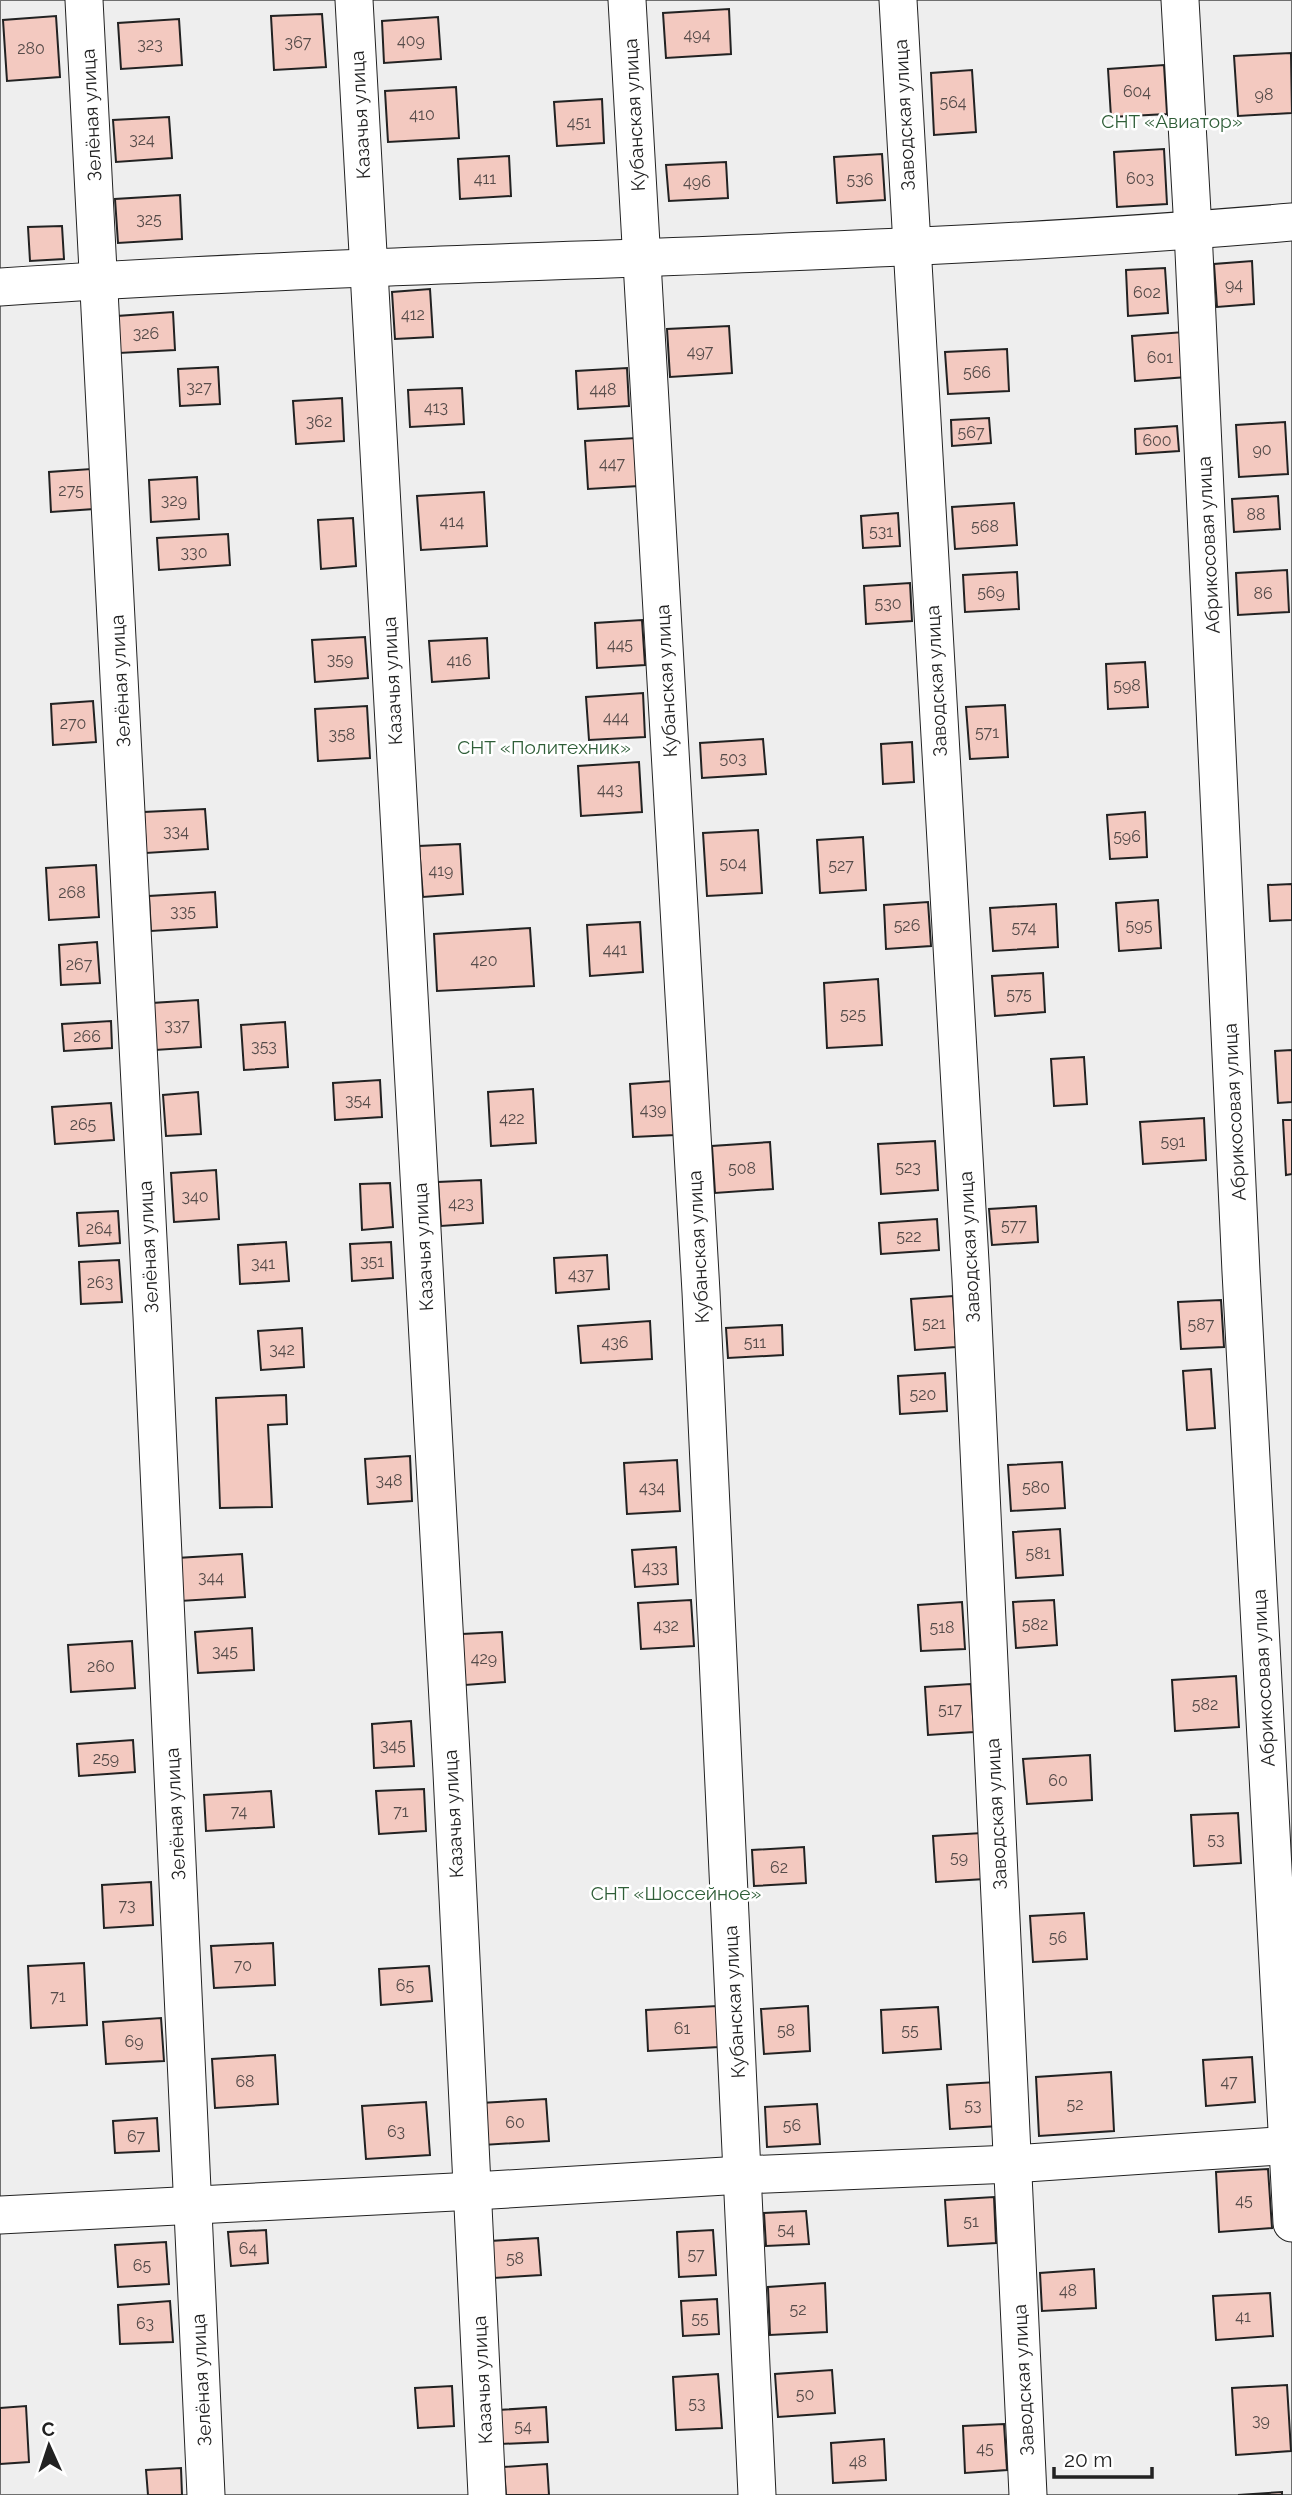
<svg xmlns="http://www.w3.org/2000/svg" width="1292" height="2495" font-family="Raleway,sans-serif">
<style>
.green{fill:#eee;stroke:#6f6f6f;stroke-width:2}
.building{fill:#f3c9c0;stroke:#222;stroke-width:2}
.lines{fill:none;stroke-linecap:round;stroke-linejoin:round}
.minor-casing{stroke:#222;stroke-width:39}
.minor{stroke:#fff;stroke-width:37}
.labels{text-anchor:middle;stroke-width:5;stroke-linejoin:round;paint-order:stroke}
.number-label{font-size:16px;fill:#564c4a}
.street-label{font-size:19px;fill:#222;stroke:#fff}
.park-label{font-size:19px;fill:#2f5e38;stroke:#fff}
</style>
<rect width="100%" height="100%" fill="#fff"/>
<rect class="green" x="0" y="0" width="1292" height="2495"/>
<g class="building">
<polygon points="729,9 731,54 666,58 663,13"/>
<polygon points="322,14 326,67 274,70 271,16"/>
<polygon points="56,16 60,77 7,81 3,20"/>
<polygon points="438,17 441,59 384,63 382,21"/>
<polygon points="179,19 182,65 121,69 118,23"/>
<polygon points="1291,53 1292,113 1238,116 1234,56"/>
<polygon points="1164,65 1167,114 1111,117 1108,69"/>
<polygon points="972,70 976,132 934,135 931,73"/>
<polygon points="456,87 459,138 388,142 385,91"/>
<polygon points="602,99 604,143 557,146 554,102"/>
<polygon points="169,117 172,158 116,162 113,120"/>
<polygon points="1164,149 1167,204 1117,207 1114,152"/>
<polygon points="882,154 885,200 837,203 834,157"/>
<polygon points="509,156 511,196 460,199 458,159"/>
<polygon points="726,162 728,198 669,201 666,165"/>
<polygon points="180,195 182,239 118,243 115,199"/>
<polygon points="62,226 64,259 30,261 28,227"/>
<polygon points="1252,261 1254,304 1217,307 1214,264"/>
<polygon points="1165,268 1168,313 1128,316 1126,270"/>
<polygon points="430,289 433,337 395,339 392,292"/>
<polygon points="173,312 175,350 119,353 117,316"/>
<polygon points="729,326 732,373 670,377 667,329"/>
<polygon points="1184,332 1187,377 1135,381 1132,336"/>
<polygon points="1007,349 1009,391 948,394 945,352"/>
<polygon points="218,367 220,404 180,406 178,369"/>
<polygon points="627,368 629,406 578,409 576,371"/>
<polygon points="462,388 464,424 410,427 408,390"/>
<polygon points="342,398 344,441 296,444 293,401"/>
<polygon points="989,418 991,443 952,446 951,420"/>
<polygon points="1285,422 1288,474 1239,477 1236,425"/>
<polygon points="1177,426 1179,451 1136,454 1135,429"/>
<polygon points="636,438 639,486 588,489 585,441"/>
<polygon points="91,469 94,509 51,512 49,472"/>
<polygon points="197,477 199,519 151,522 149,480"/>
<polygon points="484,492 487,546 421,550 417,496"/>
<polygon points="1278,496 1280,529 1234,532 1232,499"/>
<polygon points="1014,503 1017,545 955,549 952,507"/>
<polygon points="898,513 900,546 863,548 861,516"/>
<polygon points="353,518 356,566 321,569 318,520"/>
<polygon points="228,534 230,565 159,570 157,538"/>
<polygon points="1287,570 1289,612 1238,615 1236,573"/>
<polygon points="1017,572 1019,609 965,612 963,575"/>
<polygon points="910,583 912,621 866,624 864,586"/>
<polygon points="642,620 645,665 597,668 595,623"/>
<polygon points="365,637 368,678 315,682 312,640"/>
<polygon points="487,638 489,678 432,682 429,641"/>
<polygon points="1145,662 1148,707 1108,709 1106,664"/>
<polygon points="643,693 645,737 589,740 586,697"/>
<polygon points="93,701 96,742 53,745 51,704"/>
<polygon points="1005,705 1008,757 970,759 966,707"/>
<polygon points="367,706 370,758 318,761 315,709"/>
<polygon points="763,739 766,774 702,778 700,743"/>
<polygon points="912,742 914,782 883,784 881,744"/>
<polygon points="639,762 642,812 581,816 578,766"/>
<polygon points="205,809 208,849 146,853 144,812"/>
<polygon points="1145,812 1147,857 1110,859 1107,815"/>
<polygon points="758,830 762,893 707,896 703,833"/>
<polygon points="863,837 866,890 820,893 817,840"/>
<polygon points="460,844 463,894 423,897 419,846"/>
<polygon points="96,865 99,917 49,920 46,868"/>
<polygon points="1292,884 1292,920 1270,921 1268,885"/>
<polygon points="215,892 217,927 151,931 149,896"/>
<polygon points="1158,900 1161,948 1119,951 1116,903"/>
<polygon points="928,902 931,946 886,949 884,905"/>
<polygon points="1056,904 1058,947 993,951 990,908"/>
<polygon points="640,922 643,972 590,976 587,925"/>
<polygon points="530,928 534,986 437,991 434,934"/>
<polygon points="97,942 100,983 61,985 59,945"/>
<polygon points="1043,973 1045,1012 995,1016 992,976"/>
<polygon points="878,979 882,1045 827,1048 824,983"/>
<polygon points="198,1000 201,1047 155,1050 152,1003"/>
<polygon points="111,1021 112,1048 64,1051 62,1024"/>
<polygon points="285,1022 288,1067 244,1070 241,1025"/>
<polygon points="1292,1050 1292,1102 1278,1103 1275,1051"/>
<polygon points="1084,1057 1087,1104 1054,1106 1051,1059"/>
<polygon points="380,1080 382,1117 335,1120 333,1083"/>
<polygon points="672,1081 675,1135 633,1137 630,1084"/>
<polygon points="533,1089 536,1143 491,1146 488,1092"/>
<polygon points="198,1092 201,1134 166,1136 163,1095"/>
<polygon points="111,1103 114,1140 55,1144 52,1107"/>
<polygon points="1204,1118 1206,1160 1143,1164 1140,1122"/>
<polygon points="1283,1120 1292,1120 1292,1174 1286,1175"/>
<polygon points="935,1141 938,1190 881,1194 878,1144"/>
<polygon points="770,1142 773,1189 715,1193 712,1146"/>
<polygon points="216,1170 219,1219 174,1222 171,1173"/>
<polygon points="481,1180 483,1223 441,1226 438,1182"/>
<polygon points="390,1183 393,1227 362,1230 360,1184"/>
<polygon points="1036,1206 1038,1242 992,1245 989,1209"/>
<polygon points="118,1211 120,1243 79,1246 77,1213"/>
<polygon points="937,1219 939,1250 881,1254 879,1223"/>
<polygon points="286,1242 289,1281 240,1284 238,1245"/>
<polygon points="391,1242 393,1278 352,1281 350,1244"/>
<polygon points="607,1255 609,1289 556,1293 554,1258"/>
<polygon points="119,1260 122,1302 81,1304 79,1262"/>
<polygon points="953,1296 956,1347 915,1350 911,1299"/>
<polygon points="1221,1300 1224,1347 1181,1349 1178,1302"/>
<polygon points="650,1321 652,1359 581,1363 578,1326"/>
<polygon points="782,1325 783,1355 728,1358 726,1328"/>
<polygon points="302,1328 304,1367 261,1370 258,1331"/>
<polygon points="1211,1369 1215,1428 1187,1430 1183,1371"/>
<polygon points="945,1373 947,1411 900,1414 898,1376"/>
<polygon points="286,1395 287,1424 268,1425 272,1507 220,1508 216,1398"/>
<polygon points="410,1456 412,1501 368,1504 365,1459"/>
<polygon points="677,1460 680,1511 627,1514 624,1463"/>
<polygon points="1062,1462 1065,1508 1011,1511 1008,1465"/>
<polygon points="1060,1529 1063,1575 1016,1578 1013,1532"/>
<polygon points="676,1547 678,1584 635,1587 632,1550"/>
<polygon points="242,1554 245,1597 180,1601 177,1558"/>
<polygon points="691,1600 694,1646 641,1649 638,1603"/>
<polygon points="1054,1600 1057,1645 1016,1648 1013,1602"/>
<polygon points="962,1602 965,1649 921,1651 918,1605"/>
<polygon points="252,1628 254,1670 198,1673 195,1632"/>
<polygon points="502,1632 505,1682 465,1685 462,1634"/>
<polygon points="132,1641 135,1688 71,1692 68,1645"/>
<polygon points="1236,1676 1239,1727 1175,1731 1172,1680"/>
<polygon points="971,1684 974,1732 928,1735 925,1687"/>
<polygon points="411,1721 414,1766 374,1768 372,1724"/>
<polygon points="133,1740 135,1772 79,1776 77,1744"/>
<polygon points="1090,1755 1092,1800 1027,1804 1023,1759"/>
<polygon points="424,1789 426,1831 379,1834 376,1791"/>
<polygon points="271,1791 274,1827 206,1831 204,1795"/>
<polygon points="1238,1813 1241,1863 1194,1866 1191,1815"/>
<polygon points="982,1833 985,1879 936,1882 933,1836"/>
<polygon points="804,1847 806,1883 754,1886 752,1850"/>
<polygon points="151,1882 153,1925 104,1928 102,1885"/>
<polygon points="1084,1913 1087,1959 1033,1962 1030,1916"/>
<polygon points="273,1943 275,1985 214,1988 211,1946"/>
<polygon points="84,1963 87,2025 31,2028 28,1966"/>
<polygon points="429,1966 432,2001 381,2005 379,1969"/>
<polygon points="717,2006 719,2047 648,2051 646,2010"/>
<polygon points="808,2006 810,2051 764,2054 761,2009"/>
<polygon points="938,2007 941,2049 883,2053 881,2010"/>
<polygon points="161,2018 164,2061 106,2064 103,2022"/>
<polygon points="275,2055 278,2104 215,2108 212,2059"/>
<polygon points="1252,2057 1255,2102 1206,2106 1203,2060"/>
<polygon points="1111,2072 1114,2131 1039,2136 1036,2077"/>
<polygon points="997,2082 999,2126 950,2129 947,2085"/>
<polygon points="546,2099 549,2141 483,2145 481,2103"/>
<polygon points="426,2102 430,2155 366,2159 362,2106"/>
<polygon points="817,2104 820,2144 767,2147 765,2107"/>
<polygon points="157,2118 159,2151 115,2153 113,2121"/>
<polygon points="1268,2169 1272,2228 1219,2232 1216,2172"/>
<polygon points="994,2197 996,2243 948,2246 945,2200"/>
<polygon points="806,2211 809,2244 766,2246 764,2213"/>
<polygon points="266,2230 268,2263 231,2266 228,2232"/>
<polygon points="713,2230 716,2275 679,2277 677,2232"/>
<polygon points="538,2238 541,2275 493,2278 490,2241"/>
<polygon points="166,2242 169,2284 118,2287 115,2245"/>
<polygon points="1094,2269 1096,2308 1042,2311 1040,2273"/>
<polygon points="825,2283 827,2332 770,2335 768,2287"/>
<polygon points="1270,2293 1273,2336 1216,2340 1213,2296"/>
<polygon points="717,2299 719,2334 683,2336 681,2301"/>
<polygon points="170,2301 173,2342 120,2344 118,2305"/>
<polygon points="832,2370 835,2413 778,2417 775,2374"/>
<polygon points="718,2374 722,2428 676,2430 673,2377"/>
<polygon points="1287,2385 1291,2451 1236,2455 1232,2388"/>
<polygon points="452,2386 454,2426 418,2428 415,2388"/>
<polygon points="26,2406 29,2462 0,2464 0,2408"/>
<polygon points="546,2407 548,2442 500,2444 498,2410"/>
<polygon points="1004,2424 1007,2470 965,2473 963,2426"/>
<polygon points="884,2439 886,2480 833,2483 831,2443"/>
<polygon points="547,2464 549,2495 506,2495 504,2467"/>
<polygon points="181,2468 182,2495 148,2495 146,2470"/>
<polygon points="1282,2492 1282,2495 1238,2495"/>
</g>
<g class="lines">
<g class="minor-casing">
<g id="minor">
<polyline points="84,0 152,1316 206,2495"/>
<path d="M354,0C400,832 450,1663 487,2495"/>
<polyline points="627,0 701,1292 757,2495"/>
<polyline points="898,0 971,1279 1028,2495"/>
<polyline points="1180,0 1193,230 1241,1272 1292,2223"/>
<path d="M0,287C430,258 862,259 1292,222"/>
<polyline points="0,2215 474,2191 742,2175 1012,2164 1292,2145"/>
</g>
</g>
<use href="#minor" class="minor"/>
</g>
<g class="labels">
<g class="number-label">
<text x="697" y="40">494</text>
<text x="411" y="46">409</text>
<text x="298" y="48">367</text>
<text x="150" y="50">323</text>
<text x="31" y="54">280</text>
<text x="1137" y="97">604</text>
<text x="1264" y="100">98</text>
<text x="953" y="108">564</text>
<text x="422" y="120">410</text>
<text x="579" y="128">451</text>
<text x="142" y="145">324</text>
<text x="485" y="184">411</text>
<text x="1140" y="184">603</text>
<text x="860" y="185">536</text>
<text x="697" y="187">496</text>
<text x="149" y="225">325</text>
<text x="1234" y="290">94</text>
<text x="1147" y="298">602</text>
<text x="413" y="320">412</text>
<text x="146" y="339">326</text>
<text x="700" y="357">497</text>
<text x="1160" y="363">601</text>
<text x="977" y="378">566</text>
<text x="199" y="393">327</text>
<text x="603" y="395">448</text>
<text x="436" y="413">413</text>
<text x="319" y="427">362</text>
<text x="971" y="438">567</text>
<text x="1157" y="446">600</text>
<text x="1262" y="455">90</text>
<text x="612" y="469">447</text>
<text x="71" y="496">275</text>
<text x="174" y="506">329</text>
<text x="1256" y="520">88</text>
<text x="452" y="527">414</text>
<text x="985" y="532">568</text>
<text x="881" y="537">531</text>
<text x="194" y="558">330</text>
<text x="991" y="598">569</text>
<text x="1263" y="599">86</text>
<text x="888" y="609">530</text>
<text x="620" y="650">445</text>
<text x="340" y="665">359</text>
<text x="459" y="666">416</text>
<text x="1127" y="691">598</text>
<text x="616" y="723">444</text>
<text x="73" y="729">270</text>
<text x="987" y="738">571</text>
<text x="342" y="740">358</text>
<text x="733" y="764">503</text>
<text x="610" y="795">443</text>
<text x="176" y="837">334</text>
<text x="1127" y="842">596</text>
<text x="733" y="869">504</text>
<text x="841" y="871">527</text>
<text x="441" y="876">419</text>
<text x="72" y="898">268</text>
<text x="183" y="917">335</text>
<text x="907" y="931">526</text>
<text x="1139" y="931">595</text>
<text x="1024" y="933">574</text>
<text x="615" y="955">441</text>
<text x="484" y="966">420</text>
<text x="79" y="970">267</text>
<text x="1019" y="1000">575</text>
<text x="853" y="1020">525</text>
<text x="177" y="1031">337</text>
<text x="87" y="1042">266</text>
<text x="264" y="1052">353</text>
<text x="358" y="1106">354</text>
<text x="653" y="1115">439</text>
<text x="512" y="1124">422</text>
<text x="83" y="1130">265</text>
<text x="1173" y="1147">591</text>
<text x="908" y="1173">523</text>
<text x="742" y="1174">508</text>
<text x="195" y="1202">340</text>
<text x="461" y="1209">423</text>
<text x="1014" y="1231">577</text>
<text x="99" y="1234">264</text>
<text x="909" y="1242">522</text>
<text x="372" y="1267">351</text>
<text x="263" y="1269">341</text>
<text x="581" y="1280">437</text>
<text x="100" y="1288">263</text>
<text x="934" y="1329">521</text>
<text x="1201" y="1330">587</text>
<text x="615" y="1348">436</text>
<text x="755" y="1348">511</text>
<text x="282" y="1355">342</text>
<text x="923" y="1400">520</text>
<text x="389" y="1486">348</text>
<text x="652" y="1493">434</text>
<text x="1036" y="1493">580</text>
<text x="1038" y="1559">581</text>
<text x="655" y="1573">433</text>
<text x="211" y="1583">344</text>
<text x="1035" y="1630">582</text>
<text x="666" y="1631">432</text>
<text x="942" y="1633">518</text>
<text x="225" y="1657">345</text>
<text x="484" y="1664">429</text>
<text x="101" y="1672">260</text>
<text x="1205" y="1710">582</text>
<text x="950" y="1715">517</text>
<text x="393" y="1751">345</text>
<text x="106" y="1764">259</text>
<text x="1058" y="1786">60</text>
<text x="239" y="1817">74</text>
<text x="401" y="1817">71</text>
<text x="1216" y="1845">53</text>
<text x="959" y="1863">59</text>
<text x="779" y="1873">62</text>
<text x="127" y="1911">73</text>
<text x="1058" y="1943">56</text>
<text x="243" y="1971">70</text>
<text x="405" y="1991">65</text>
<text x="58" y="2002">71</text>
<text x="682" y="2034">61</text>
<text x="786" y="2036">58</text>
<text x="910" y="2036">55</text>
<text x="134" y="2047">69</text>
<text x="245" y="2087">68</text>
<text x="1229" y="2087">47</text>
<text x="1075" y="2110">52</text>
<text x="973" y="2111">53</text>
<text x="515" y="2128">60</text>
<text x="792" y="2131">56</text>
<text x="396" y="2137">63</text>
<text x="136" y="2142">67</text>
<text x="1244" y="2206">45</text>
<text x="971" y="2227">51</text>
<text x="786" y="2235">54</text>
<text x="248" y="2254">64</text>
<text x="696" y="2260">57</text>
<text x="515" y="2264">58</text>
<text x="142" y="2271">65</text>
<text x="1068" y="2296">48</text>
<text x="798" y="2315">52</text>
<text x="1243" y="2322">41</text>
<text x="700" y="2324">55</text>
<text x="145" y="2329">63</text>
<text x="805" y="2400">50</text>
<text x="697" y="2409">53</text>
<text x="1261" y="2426">39</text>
<text x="523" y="2432">54</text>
<text x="985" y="2454">45</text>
<text x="858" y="2467">48</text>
</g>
<g class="street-label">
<text transform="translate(91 115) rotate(-93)" y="7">Зелёная улица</text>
<text transform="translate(360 115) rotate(-93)" y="7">Казачья улица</text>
<text transform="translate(634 115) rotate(-93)" y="7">Кубанская улица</text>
<text transform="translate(904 115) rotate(-93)" y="7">Заводская улица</text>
<text transform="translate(1208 545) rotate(-93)" y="7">Абрикосовая улица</text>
<text transform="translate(120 681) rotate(-93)" y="7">Зелёная улица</text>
<text transform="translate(392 681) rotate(-93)" y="7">Казачья улица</text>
<text transform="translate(666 681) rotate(-93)" y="7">Кубанская улица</text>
<text transform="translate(936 681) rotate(-93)" y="7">Заводская улица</text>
<text transform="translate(1234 1112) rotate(-93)" y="7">Абрикосовая улица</text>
<text transform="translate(148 1247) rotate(-93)" y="7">Зелёная улица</text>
<text transform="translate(423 1247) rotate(-93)" y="7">Казачья улица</text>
<text transform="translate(698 1247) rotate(-93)" y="7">Кубанская улица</text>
<text transform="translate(969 1247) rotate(-93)" y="7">Заводская улица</text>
<text transform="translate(1263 1678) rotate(-93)" y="7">Абрикосовая улица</text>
<text transform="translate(175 1814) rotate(-93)" y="7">Зелёная улица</text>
<text transform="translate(453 1814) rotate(-93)" y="7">Казачья улица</text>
<text transform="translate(996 1814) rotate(-93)" y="7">Заводская улица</text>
<text transform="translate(734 2002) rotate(-93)" y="7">Кубанская улица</text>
<text transform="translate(201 2380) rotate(-93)" y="7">Зелёная улица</text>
<text transform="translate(482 2380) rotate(-93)" y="7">Казачья улица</text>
<text transform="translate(1023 2380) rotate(-93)" y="7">Заводская улица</text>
</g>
<g class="park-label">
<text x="1172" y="128">СНТ «Авиатор»</text>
<text x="544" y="754">СНТ «Политехник»</text>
<text x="676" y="1900">СНТ «Шоссейное»</text>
</g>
</g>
<g transform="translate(49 2446) rotate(357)" stroke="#ffffff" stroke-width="5" paint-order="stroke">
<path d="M0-5L12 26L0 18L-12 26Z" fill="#222222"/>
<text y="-10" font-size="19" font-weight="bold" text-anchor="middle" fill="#222222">С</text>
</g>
<path d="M1054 2467v10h98v-10" fill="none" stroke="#222222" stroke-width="3.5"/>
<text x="1064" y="2467" font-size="21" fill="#222222" stroke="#ffffff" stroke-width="5" paint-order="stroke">20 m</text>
</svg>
